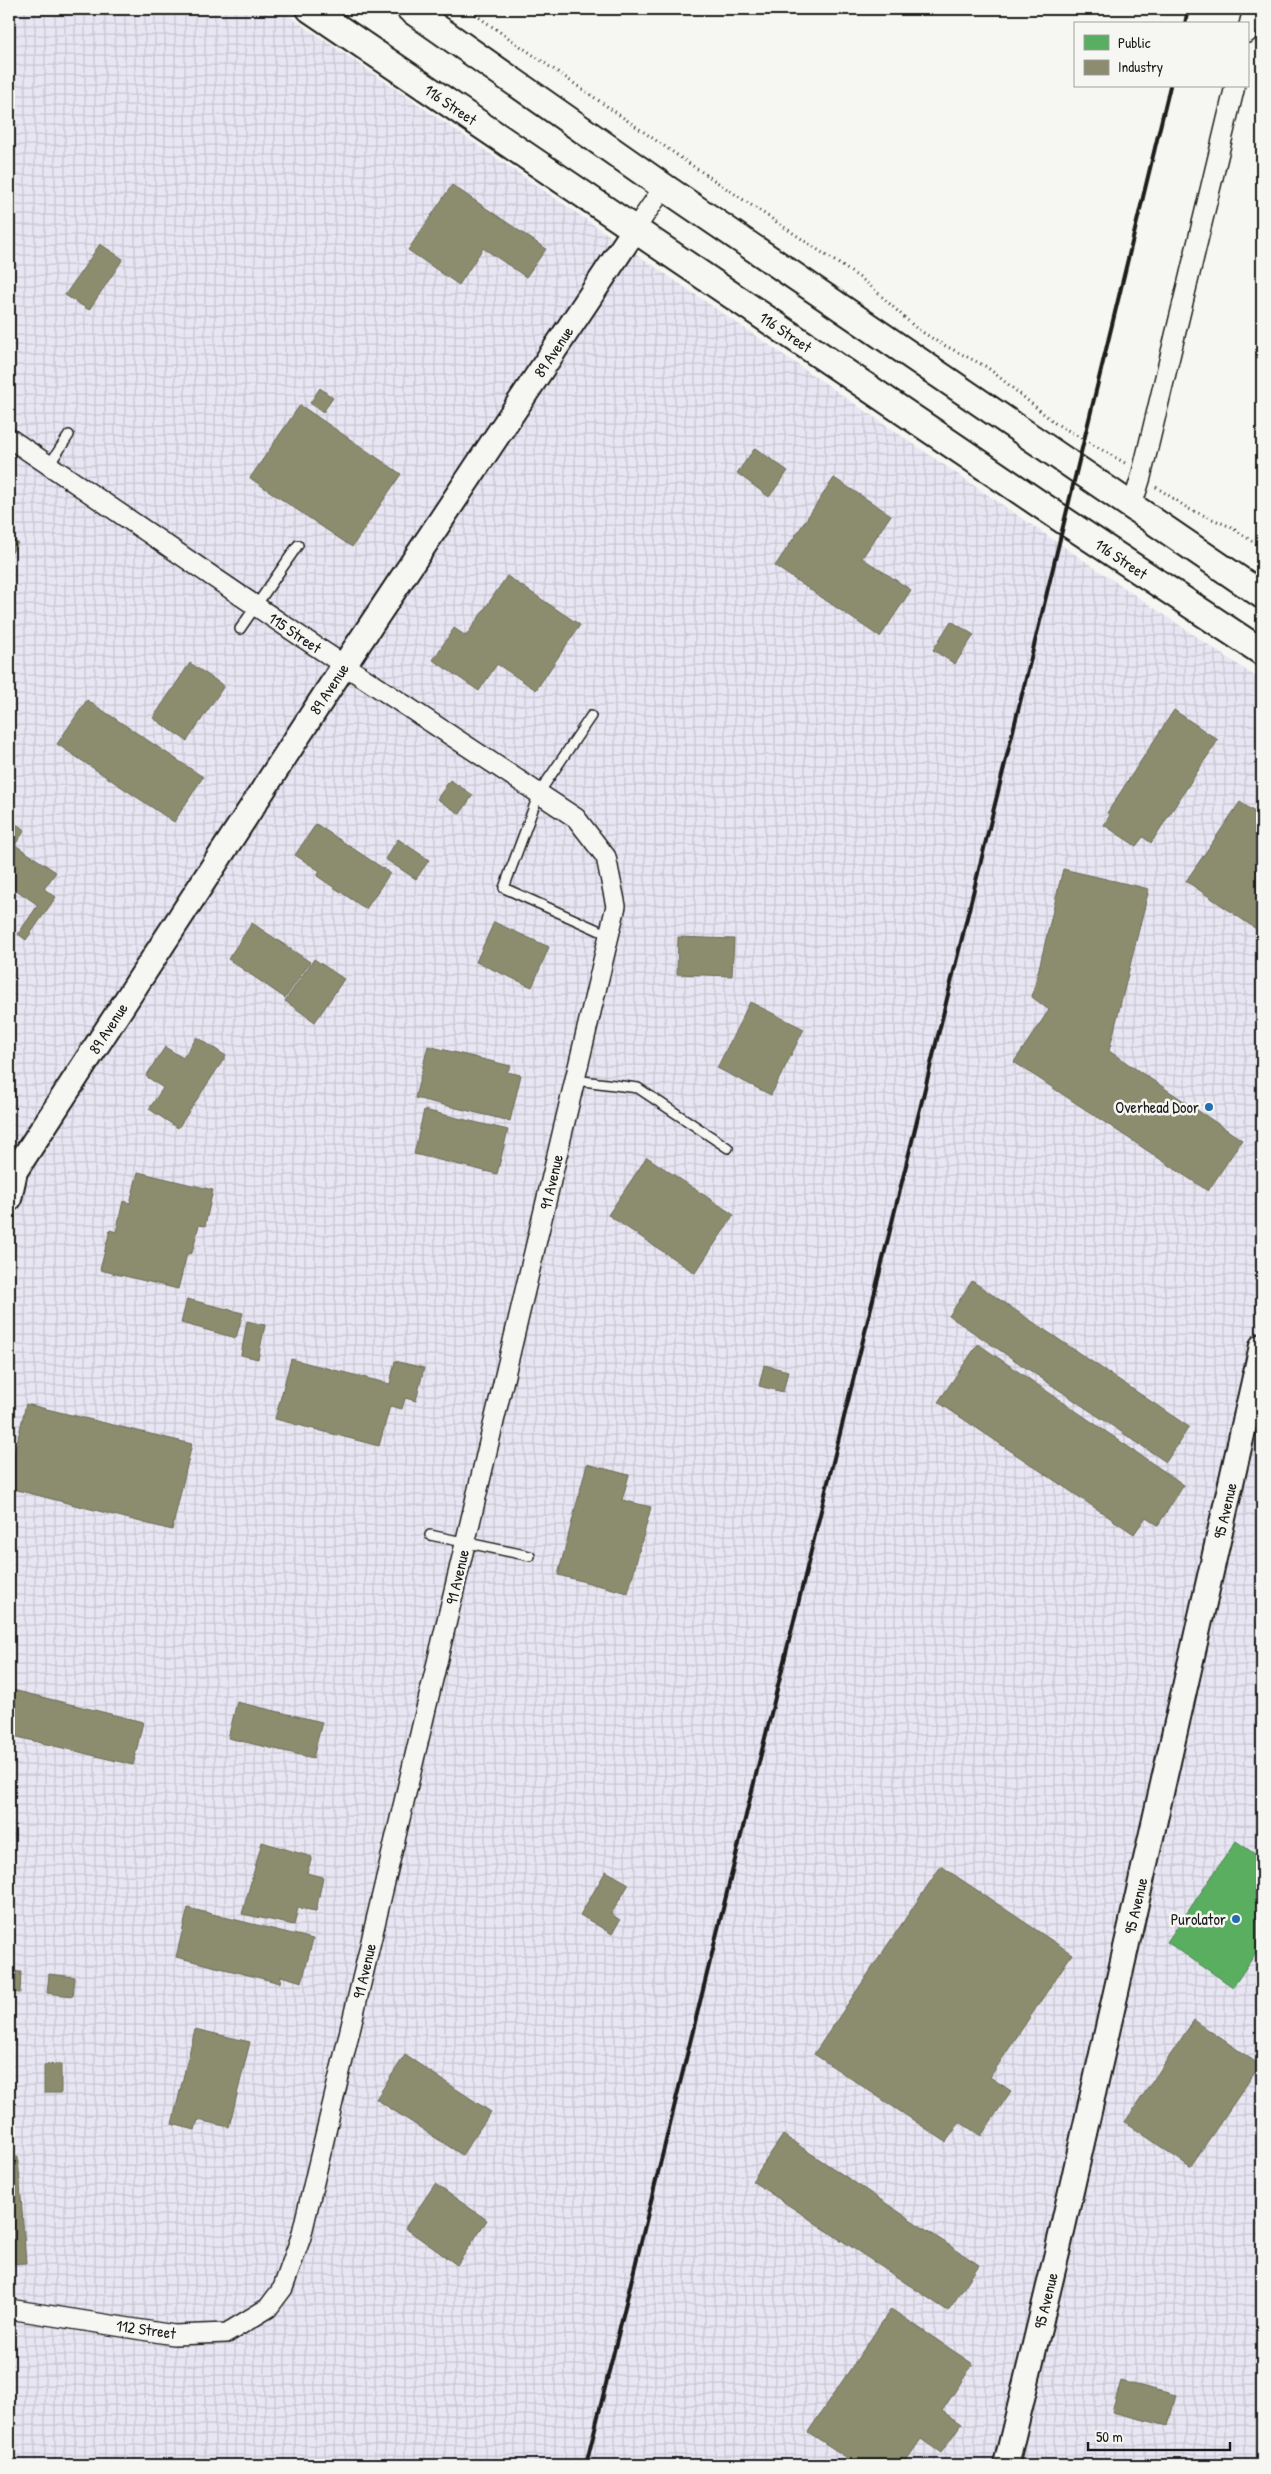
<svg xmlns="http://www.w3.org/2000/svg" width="1271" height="2474" font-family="'Patrick Hand',sans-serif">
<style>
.industrial{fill:url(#industrial-grid)}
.public{fill:#5aae61;stroke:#47824c}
.industry{fill:#8c8c6e;stroke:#6a6a55}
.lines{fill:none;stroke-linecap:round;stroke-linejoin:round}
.service-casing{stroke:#1c1c1c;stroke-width:12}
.minor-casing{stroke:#1c1c1c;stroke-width:22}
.tertiary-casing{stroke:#1c1c1c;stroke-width:28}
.secondary-casing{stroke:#1c1c1c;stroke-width:30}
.path{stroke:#1c1c1c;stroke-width:3;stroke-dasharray:1 4;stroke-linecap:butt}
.service{stroke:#f6f6f2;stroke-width:9}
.minor{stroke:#f6f6f2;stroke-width:19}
.tertiary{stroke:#f6f6f2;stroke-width:24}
.secondary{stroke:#f6f6f2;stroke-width:26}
.rail{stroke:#1c1c1c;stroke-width:4}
.poi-dot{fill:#1f6fb2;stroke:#f6f6f2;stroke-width:2}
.labels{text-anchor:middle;stroke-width:5;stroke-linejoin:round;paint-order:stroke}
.street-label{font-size:16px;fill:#1c1c1c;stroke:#f6f6f2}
.poi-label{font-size:16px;fill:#1c1c1c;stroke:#f6f6f2;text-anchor:end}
</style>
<defs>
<pattern id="industrial-grid" width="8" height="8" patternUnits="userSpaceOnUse" patternTransform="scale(1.25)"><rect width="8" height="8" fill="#e8e6f3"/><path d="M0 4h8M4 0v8" fill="none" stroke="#c6c5d0"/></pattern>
</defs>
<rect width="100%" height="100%" fill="#f6f6f2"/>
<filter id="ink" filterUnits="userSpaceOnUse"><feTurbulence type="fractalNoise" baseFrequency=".02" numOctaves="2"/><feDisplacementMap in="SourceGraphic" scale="10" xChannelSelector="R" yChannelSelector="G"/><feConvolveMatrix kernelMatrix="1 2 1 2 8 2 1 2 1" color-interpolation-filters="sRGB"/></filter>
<g filter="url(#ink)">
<polygon class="industrial" points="9,9 279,9 1036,528 1262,681 1262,2465 9,2465"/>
<polygon class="public" points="1236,1841 1262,1859 1262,1944 1233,1987 1167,1942"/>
<g class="industry">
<polygon points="452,185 546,249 526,277 483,248 459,285 408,250"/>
<polygon points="100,244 123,259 89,310 65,295"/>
<polygon points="320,388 333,398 323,412 310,403"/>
<polygon points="300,405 401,474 352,547 250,478"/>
<polygon points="755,448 788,471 769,497 737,473"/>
<polygon points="834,478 891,515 862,558 911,590 880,637 775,566"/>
<polygon points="9,537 18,543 9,557"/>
<polygon points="507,576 580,625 536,690 497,664 479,691 433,660 454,628 466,636"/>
<polygon points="951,621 974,635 955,664 933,650"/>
<polygon points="190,663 224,686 187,741 153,718"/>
<polygon points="87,700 203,777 174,822 57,744"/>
<polygon points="1174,710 1218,740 1151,843 1143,837 1136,846 1104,825 1110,815 1107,813"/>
<polygon points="450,780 473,795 460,814 437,799"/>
<polygon points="1240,802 1262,817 1262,933 1186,881"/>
<polygon points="10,820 25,830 15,845 56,872 44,889 56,897 26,940 18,934 38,905 9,885"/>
<polygon points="316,824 390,873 366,909 317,876 320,871 295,855"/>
<polygon points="398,839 429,860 416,879 385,859"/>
<polygon points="1063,869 1149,889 1109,1051 1242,1140 1208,1191 1014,1062 1049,1010 1032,997"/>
<polygon points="494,922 549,947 532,987 476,962"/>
<polygon points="252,923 310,962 285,998 228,959"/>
<polygon points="678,937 734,939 732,976 677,974"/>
<polygon points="314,959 344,979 315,1022 285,1001"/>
<polygon points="750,1002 804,1029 771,1095 717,1068"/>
<polygon points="197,1037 226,1056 178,1128 149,1109 163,1088 146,1076 165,1047 183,1058"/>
<polygon points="428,1046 511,1066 507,1072 521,1075 510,1121 415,1098"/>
<polygon points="424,1110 508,1130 497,1174 414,1154"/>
<polygon points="647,1157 734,1215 695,1273 608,1215"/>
<polygon points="138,1172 213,1190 205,1226 199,1225 192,1253 187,1254 178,1289 100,1270 110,1230 116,1232 123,1201 130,1203"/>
<polygon points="972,1281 1189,1427 1166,1462 949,1316"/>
<polygon points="187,1299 243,1313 236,1338 181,1323"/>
<polygon points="247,1321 265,1325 258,1359 241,1355"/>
<polygon points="978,1344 1184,1485 1158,1525 1146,1517 1134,1534 938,1402"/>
<polygon points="291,1359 390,1384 395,1361 424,1368 416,1401 405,1398 402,1409 390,1406 379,1446 275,1419"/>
<polygon points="764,1365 788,1371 783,1392 759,1386"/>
<polygon points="26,1404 192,1444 172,1530 9,1488 9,1476"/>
<polygon points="587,1464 629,1475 622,1500 651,1507 628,1593 558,1575"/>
<polygon points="9,1689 143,1722 133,1765 9,1735"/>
<polygon points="237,1702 322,1722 313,1758 228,1738"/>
<polygon points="262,1842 312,1857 307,1873 323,1877 316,1911 298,1908 294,1925 242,1914"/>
<polygon points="941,1866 1072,1954 990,2077 1011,2091 981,2136 960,2122 946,2142 814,2054"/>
<polygon points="606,1871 629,1884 611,1914 620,1920 612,1934 580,1915"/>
<polygon points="188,1908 313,1939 302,1982 281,1976 280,1983 176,1957"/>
<polygon points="9,1961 10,1971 21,1972 20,1993 9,1992"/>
<polygon points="49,1974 75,1977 73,1996 47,1993"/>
<polygon points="1194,2020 1260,2065 1190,2167 1125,2122"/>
<polygon points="195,2029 250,2042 229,2127 198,2120 195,2130 172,2124"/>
<polygon points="405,2055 491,2112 462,2155 376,2099"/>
<polygon points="61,2064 61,2093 44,2093 44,2065"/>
<polygon points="783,2135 979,2265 948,2311 752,2181"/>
<polygon points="18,2157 26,2263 9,2264 9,2158"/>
<polygon points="435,2184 487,2220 457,2265 405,2228"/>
<polygon points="891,2309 973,2364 942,2411 961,2424 941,2453 921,2439 903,2465 858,2465 808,2432"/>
<polygon points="1121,2381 1176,2395 1168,2426 1112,2412"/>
</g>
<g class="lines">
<g class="service-casing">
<g id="service">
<polyline points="49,465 69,435"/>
<polyline points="240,629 298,545"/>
<polyline points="591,716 539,793 504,888 609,935"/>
<polyline points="575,1080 638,1088 728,1148"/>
<polyline points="430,1535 530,1556"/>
</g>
</g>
<g class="minor-casing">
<g id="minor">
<polyline points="1247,33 1253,9"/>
<polyline points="635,229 664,187"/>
<path id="s1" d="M9,438L297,634L576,818L606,857L616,906L301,2237L283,2288L268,2308L227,2333L174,2335L9,2309"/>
<polyline points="1132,506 1141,477 1235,86"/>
</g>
</g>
<g class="tertiary-casing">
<g id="tertiary">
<path id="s2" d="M9,1199L15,1171L345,664L635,229"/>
<path id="s3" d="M1006,2465L1057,2253L1262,1346"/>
</g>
</g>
<g class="secondary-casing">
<g id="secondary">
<path id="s4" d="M310,9L1066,522L1262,652"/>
<polyline points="410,9 664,187 1262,595"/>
</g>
</g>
<g class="path">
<polyline points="467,9 687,162 866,282 916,328 938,342 987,367 1055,423 1125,463"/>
<polyline points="1156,487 1189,509 1231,527 1262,548"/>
</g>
<use href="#service" class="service"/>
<use href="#minor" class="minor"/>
<use href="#tertiary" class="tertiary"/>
<use href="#secondary" class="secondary"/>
<g class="rail">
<polyline points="1185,24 1188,9"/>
<path d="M586,2465C779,1672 979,880 1170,86"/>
</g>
</g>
</g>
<g class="poi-dot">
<circle cx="1209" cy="1107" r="5"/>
<circle cx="1236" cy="1919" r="5"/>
</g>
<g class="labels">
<g class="street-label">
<text dy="6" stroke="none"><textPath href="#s4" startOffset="170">116 Street</textPath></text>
<text dy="6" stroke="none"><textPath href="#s4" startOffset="575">116 Street</textPath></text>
<text dy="6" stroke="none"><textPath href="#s2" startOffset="1009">89 Avenue</textPath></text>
<text dy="6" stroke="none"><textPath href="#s4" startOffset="980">116 Street</textPath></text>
<text dy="6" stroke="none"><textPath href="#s1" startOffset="346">115 Street</textPath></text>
<text dy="6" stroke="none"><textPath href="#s2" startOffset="604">89 Avenue</textPath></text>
<text dy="6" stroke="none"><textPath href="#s2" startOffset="199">89 Avenue</textPath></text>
<text transform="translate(551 1182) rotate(-77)" y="6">91 Avenue</text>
<text dy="6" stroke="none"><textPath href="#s3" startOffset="979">95 Avenue</textPath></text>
<text transform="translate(457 1577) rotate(-77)" y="6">91 Avenue</text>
<text dy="6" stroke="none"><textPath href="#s3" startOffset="574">95 Avenue</textPath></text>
<text transform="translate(364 1971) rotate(-77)" y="6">91 Avenue</text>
<text dy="6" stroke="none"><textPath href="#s3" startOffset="169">95 Avenue</textPath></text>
<text transform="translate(146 2329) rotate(8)" y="6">112 Street</text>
</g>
<g class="poi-label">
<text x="1199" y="1113">Overhead Door</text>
<text x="1226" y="1925">Purolator</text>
</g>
</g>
<rect width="1271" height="2474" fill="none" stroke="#f6f6f2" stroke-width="30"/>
<rect x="15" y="15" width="1241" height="2444" fill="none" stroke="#1c1c1c" stroke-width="2" filter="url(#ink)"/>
<rect x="1074" y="22" width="175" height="65" fill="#f6f6f2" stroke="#9f9f9c"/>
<rect x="1084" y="35" width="25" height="15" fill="#5aae61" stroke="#9f9f9c"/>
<text x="1118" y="48" font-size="15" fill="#1c1c1c">Public</text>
<rect x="1084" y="60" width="25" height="15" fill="#8c8c6e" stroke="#9f9f9c"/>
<text x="1118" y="72" font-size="15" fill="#1c1c1c">Industry</text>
<path d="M1088 2442v8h142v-8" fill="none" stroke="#1c1c1c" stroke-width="2.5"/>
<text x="1096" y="2442" font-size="15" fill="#1c1c1c" stroke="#f6f6f2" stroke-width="4" paint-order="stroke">50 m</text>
</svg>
